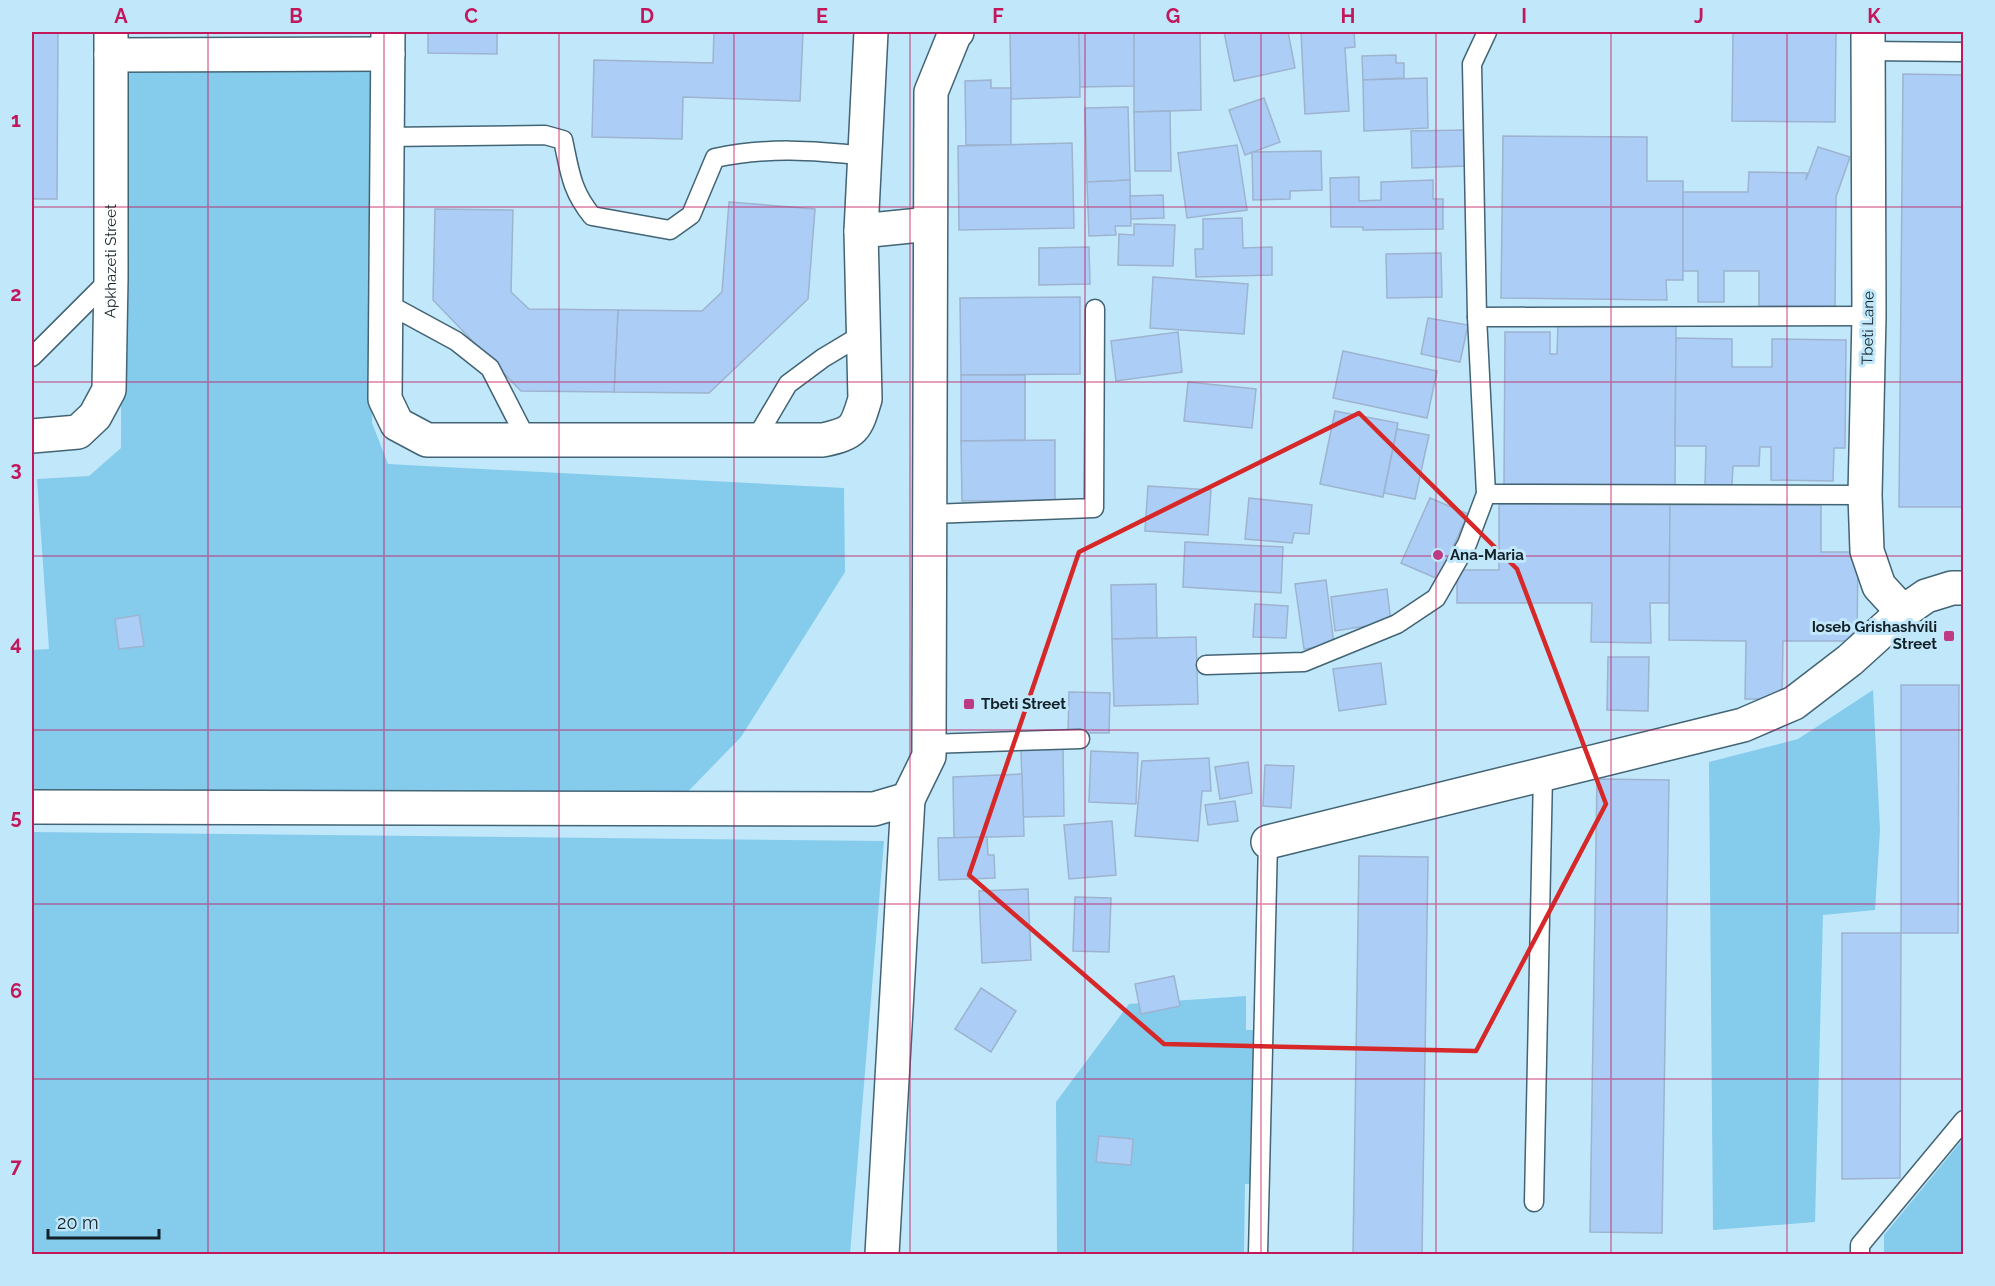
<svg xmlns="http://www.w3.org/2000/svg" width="1995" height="1286" font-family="Raleway,sans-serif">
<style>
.green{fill:#85cbec}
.building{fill:#accef6;stroke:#9db3cf;stroke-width:1.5}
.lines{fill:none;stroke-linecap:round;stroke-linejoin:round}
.service-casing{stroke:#426474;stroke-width:21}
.minor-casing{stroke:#426474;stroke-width:36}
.tertiary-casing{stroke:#426474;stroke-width:36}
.service{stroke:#fff;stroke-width:18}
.minor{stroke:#fff;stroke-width:33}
.tertiary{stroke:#fff;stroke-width:33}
.marked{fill:none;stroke:#d62828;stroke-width:4.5;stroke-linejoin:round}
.grid{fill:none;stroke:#c2185b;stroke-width:1.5;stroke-opacity:0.55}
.poi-dot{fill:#bd3b83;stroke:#c1e7fa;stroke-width:2}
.labels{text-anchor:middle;stroke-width:6;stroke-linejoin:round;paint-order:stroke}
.street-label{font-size:15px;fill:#132128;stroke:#c1e7fa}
.poi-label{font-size:15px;font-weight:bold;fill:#132128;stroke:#c1e7fa;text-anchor:start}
.neatline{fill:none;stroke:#c2185b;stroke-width:2}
.grid-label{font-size:20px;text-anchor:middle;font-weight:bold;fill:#c2185b}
</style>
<rect width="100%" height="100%" fill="#c1e7fa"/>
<g class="green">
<polygon points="122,63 381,66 372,423 388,464 844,488 845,572 741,737 672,808 32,807 32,650 49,649 37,479 89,476 121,448"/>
<polygon points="1873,690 1880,830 1875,910 1823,915 1815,1222 1713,1230 1709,762 1798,739"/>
<polygon points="32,832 884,841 850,1254 32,1254"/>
<polygon points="1246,996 1246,1030 1256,1030 1252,1184 1245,1184 1244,1254 1057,1254 1056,1102 1129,1004"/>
<polygon points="1963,1139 1963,1254 1884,1254 1884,1235"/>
</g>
<g class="building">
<polygon points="32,32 58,32 57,199 32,199"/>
<polygon points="428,32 497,32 497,54 428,53"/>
<polygon points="714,32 803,32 800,101 683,97 682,139 592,137 594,60 713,63"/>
<polygon points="1010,32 1079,32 1080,97 1011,99"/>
<polygon points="1079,32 1134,32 1135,86 1080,87"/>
<polygon points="1134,32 1200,32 1201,110 1134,112"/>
<polygon points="1224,32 1288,32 1295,68 1234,81"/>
<polygon points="1301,32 1354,32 1355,47 1345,48 1349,111 1305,114"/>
<polygon points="1733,32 1836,32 1835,122 1732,121"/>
<polygon points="1396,55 1396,63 1404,63 1404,78 1363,80 1362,56"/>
<polygon points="1903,74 1964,75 1964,507 1899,507"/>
<polygon points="1427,78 1428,128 1364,131 1363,80"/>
<polygon points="991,80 991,88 1011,88 1011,145 966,145 965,81"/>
<polygon points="1264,98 1280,142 1245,155 1229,110"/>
<polygon points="1128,107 1130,180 1087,182 1085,108"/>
<polygon points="1170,111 1171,171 1135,171 1134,112"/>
<polygon points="1466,130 1467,166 1412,168 1411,131"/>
<polygon points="1503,136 1647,137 1647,181 1683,181 1683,280 1666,280 1667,300 1501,298"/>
<polygon points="1072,143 1074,228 959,230 958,146"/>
<polygon points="1237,145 1247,210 1187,218 1178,153"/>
<polygon points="1818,147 1850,157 1836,197 1835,306 1759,306 1759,271 1724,271 1724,302 1698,302 1698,271 1683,271 1683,192 1748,192 1749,172 1807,173 1806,180"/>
<polygon points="1321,151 1322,190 1290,191 1290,199 1253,200 1252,152"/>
<polygon points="1359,177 1359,201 1381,200 1381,182 1433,180 1433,199 1443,199 1443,229 1363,230 1363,227 1331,227 1330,178"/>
<polygon points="1130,180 1131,226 1115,226 1116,235 1089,236 1087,182"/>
<polygon points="1163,195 1164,218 1131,219 1130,196"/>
<polygon points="729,202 815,209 808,299 709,393 614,392 618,310 702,311 722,292"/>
<polygon points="435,209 513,210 511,292 529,309 618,310 614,392 521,391 433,300"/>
<polygon points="1242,218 1243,248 1272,247 1272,275 1196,277 1195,249 1203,249 1203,219"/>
<polygon points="1134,224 1175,225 1173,266 1118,265 1119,234 1134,235"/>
<polygon points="1089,247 1090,284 1039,285 1039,248"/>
<polygon points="1441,253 1442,297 1387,298 1386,254"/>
<polygon points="1153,277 1248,284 1244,334 1150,328"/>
<polygon points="1080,297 1080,374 961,375 960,298"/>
<polygon points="1428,318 1468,325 1460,362 1421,354"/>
<polygon points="1558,322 1676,322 1675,485 1504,484 1505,332 1550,332 1550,354 1557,354"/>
<polygon points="1178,332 1182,372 1116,381 1111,341"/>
<polygon points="1676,338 1732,339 1732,367 1772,367 1772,339 1846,340 1845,448 1834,448 1833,481 1771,480 1771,447 1760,447 1759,466 1733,466 1732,485 1705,485 1706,446 1675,446"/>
<polygon points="1343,351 1437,371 1427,418 1333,398"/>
<polygon points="961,375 1025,375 1025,440 961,441"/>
<polygon points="1188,382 1256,389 1252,428 1184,421"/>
<polygon points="1335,411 1398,423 1383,497 1320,484"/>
<polygon points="1397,429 1429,435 1415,499 1384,493"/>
<polygon points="1055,440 1055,500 962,501 961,441"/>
<polygon points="1148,486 1211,490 1208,535 1145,531"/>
<polygon points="1249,498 1312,505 1309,534 1294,533 1292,543 1245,539"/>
<polygon points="1430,498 1468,514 1438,579 1401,563"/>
<polygon points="1499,504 1670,505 1669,603 1650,603 1651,643 1591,642 1592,603 1457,603 1457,570 1499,570"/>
<polygon points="1670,505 1821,505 1821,552 1858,552 1857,641 1783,641 1782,699 1745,699 1746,641 1669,640"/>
<polygon points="1185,542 1283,547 1281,593 1183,587"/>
<polygon points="1326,580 1334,645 1304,649 1295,584"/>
<polygon points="1156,584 1157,638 1112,639 1111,585"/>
<polygon points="1387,589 1391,622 1335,631 1331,597"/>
<polygon points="1255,604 1288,606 1286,638 1253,637"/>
<polygon points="139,615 144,646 119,649 115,619"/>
<polygon points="1196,637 1198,704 1114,706 1112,639"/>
<polygon points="1608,657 1649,657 1648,711 1607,710"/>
<polygon points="1381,663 1386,704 1339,711 1333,669"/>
<polygon points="1901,685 1959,685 1958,933 1901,933"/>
<polygon points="1069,692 1110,693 1109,733 1068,733"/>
<polygon points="1063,748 1064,816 1023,817 1021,750"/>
<polygon points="1091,751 1138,753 1136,804 1089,802"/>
<polygon points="1209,758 1211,791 1202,791 1198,841 1135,836 1142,761"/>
<polygon points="1248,762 1252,793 1220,799 1215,767"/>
<polygon points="1265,765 1294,766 1291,808 1263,806"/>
<polygon points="1022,774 1024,836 954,838 953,777"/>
<polygon points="1597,779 1669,780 1662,1233 1590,1232"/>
<polygon points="1235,801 1238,821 1208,825 1205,805"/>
<polygon points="1112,821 1116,875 1069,879 1064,825"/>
<polygon points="987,837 988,855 994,855 995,878 939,880 938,838"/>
<polygon points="1359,856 1428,857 1422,1254 1353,1254"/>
<polygon points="1028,889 1031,960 982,963 979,891"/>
<polygon points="1075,897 1111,898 1109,952 1073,951"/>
<polygon points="1842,933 1901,933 1900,1178 1842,1179"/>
<polygon points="1174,976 1180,1006 1141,1014 1135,984"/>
<polygon points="981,988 1016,1011 991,1052 955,1029"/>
<polygon points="1099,1136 1133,1139 1131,1165 1096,1162"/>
</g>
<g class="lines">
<g class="service-casing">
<g id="service">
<polyline points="1868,51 1964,52"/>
<path d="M386,137L545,135L563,140C570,172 571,190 592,216L670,230L691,215L715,158C766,147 813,150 865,156"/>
<polyline points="386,303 456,341 490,368 527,440"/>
<polyline points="1477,317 1869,316"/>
<polyline points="32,357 111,278"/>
<polyline points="755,440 788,384 823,358 863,334"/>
<polyline points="1486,494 1865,495"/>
<polyline points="931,514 1094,508 1095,309"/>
<polyline points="1206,665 1304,662 1397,624 1436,598 1467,544 1486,494 1477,317 1472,64 1487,32"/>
<polyline points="929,744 1080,739"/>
<polyline points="1534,1202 1543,774"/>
<polyline points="1258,1254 1268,842"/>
<polyline points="1860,1254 1860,1245 1964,1120"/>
</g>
</g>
<g class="minor-casing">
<g id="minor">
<path d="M388,32L385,399L397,424L427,440H823C855,433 856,429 865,399L861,231L871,32"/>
<polyline points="1868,32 1869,316 1865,495 1867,551 1879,586 1903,612"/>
<polyline points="111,55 388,54"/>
<polyline points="861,231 930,224"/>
<path id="s1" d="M32,436L78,432L95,416L109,390L111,278V32"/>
<polyline points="1268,842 1743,725 1794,703 1850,660 1903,612 1926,596 1952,588 1964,588"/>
<polyline points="882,1254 908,799"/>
</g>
</g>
<g class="tertiary-casing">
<polyline id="tertiary" points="32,807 874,809 908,799 929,756 929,744 931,92 955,33 957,32"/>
</g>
<use href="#service" class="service"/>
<use href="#minor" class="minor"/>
<use href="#tertiary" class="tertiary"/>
</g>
<path class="marked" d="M1359,413L1517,569L1606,804L1476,1051L1164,1044L969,875L1079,552Z"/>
<path class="grid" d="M208,32V1254M384,32V1254M559,32V1254M734,32V1254M910,32V1254M1085,32V1254M1261,32V1254M1436,32V1254M1611,32V1254M1787,32V1254M32,207H1964M32,382H1964M32,556H1964M32,730H1964M32,904H1964M32,1079H1964"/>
<g class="poi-dot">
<circle cx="1438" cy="555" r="6"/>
<rect x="1943" y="630" width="12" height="12" rx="3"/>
<rect x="963" y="698" width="12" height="12" rx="3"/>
</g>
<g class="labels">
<g class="street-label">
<text dy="5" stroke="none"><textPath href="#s1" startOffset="228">Apkhazeti Street</textPath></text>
<text transform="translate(1868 328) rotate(-89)" y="5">Tbeti Lane</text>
</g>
<g class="poi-label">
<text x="1450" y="560">Ana-Maria</text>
<text x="1937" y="632" text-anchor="end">Ioseb Grishashvili<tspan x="1937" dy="17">Street</tspan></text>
<text x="981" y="709">Tbeti Street</text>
</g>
</g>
<rect width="1995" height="1286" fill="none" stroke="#c1e7fa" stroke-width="66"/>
<path d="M48 1229v9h111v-9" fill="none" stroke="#132128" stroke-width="3"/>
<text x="57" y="1229" font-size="18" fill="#132128" stroke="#c1e7fa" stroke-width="4.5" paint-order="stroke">20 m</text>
<rect x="33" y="33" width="1929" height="1220" class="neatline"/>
<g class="grid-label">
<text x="121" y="23">A</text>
<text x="296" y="23">B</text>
<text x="471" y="23">C</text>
<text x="647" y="23">D</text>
<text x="822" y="23">E</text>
<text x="998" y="23">F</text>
<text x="1173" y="23">G</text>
<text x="1348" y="23">H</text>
<text x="1524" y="23">I</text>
<text x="1699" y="23">J</text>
<text x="1874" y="23">K</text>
<text x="16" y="127">1</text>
<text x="16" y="301">2</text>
<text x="16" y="476">3</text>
<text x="16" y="650">4</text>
<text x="16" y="824">5</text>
<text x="16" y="998">6</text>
<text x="16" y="1173">7</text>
</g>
</svg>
